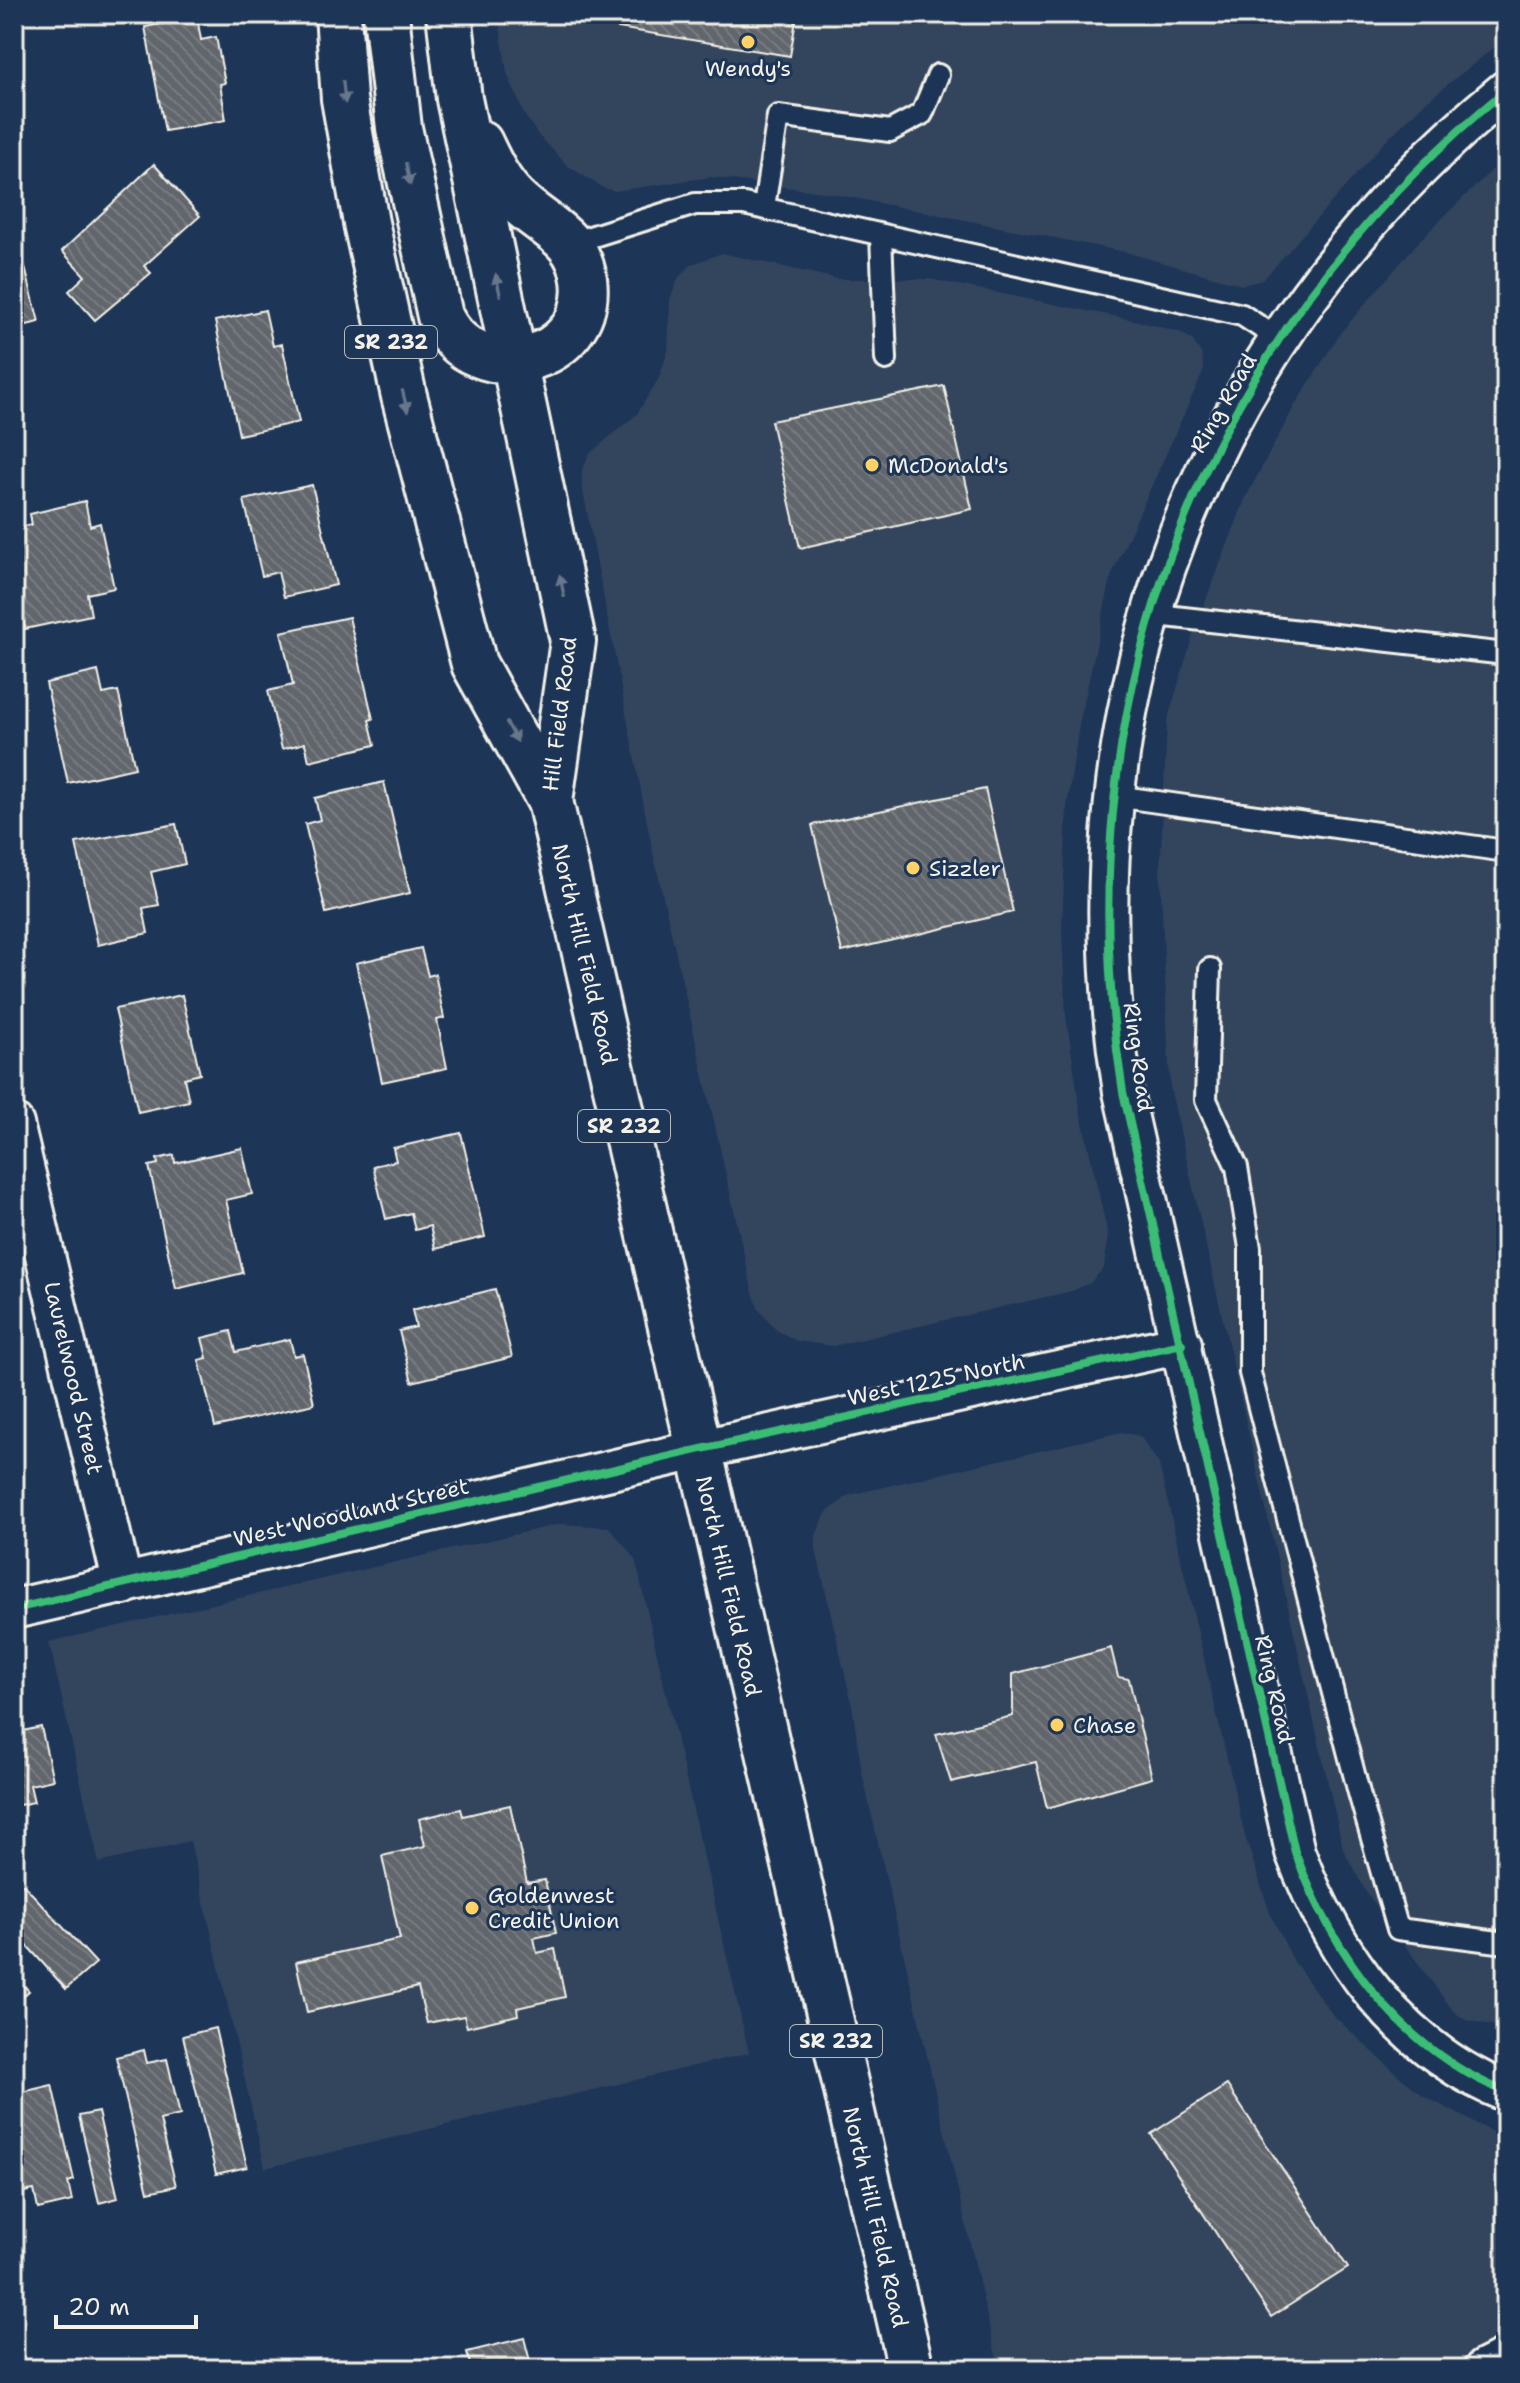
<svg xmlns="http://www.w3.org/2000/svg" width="1520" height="2383" font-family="'Shantell Sans',sans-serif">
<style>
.built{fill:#31445d}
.building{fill:url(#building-back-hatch);stroke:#f4f1e8;stroke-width:2}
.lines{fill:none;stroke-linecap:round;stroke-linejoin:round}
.lane-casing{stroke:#f4f1e8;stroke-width:26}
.street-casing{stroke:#f4f1e8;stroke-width:44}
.primary-casing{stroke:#f4f1e8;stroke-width:50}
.lane{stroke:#1d3557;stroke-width:20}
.street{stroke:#1d3557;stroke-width:38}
.primary{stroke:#1d3557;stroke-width:44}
.cycleway-casing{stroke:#1d3557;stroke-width:13}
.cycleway{stroke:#3abd76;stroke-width:8}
.oneway{fill:#68778a}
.poi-dot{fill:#ffd166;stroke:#1d3557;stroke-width:3}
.labels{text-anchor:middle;stroke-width:6;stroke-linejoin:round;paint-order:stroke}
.shield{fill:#1d3557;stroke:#b4b9bc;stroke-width:2}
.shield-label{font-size:20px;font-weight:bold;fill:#f4f1e8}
.poi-label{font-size:22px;fill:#f4f1e8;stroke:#1d3557;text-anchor:start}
.street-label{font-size:22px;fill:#f4f1e8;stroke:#1d3557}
</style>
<defs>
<pattern id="building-back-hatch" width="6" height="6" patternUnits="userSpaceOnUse" patternTransform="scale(2)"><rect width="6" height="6" fill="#61666c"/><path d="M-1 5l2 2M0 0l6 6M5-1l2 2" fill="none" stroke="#787c81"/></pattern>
</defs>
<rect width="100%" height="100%" fill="#1d3557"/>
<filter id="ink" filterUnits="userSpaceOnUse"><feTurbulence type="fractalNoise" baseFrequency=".0125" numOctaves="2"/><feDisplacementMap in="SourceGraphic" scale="16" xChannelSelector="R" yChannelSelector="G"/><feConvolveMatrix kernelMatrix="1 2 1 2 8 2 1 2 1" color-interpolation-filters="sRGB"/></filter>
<g filter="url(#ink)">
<g class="built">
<polygon points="498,14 1506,14 1506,38 1421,106 1381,146 1263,280 1242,285 1125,252 829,193 711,177 615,191 603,188 568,166 538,135 524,114 507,73"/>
<polygon points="1506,156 1506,2028 1465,2020 1453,2011 1366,1892 1343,1849 1170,1087 1160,871 1167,722 1195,628 1246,497 1295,405 1341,332 1421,239"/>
<polygon points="722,253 838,279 929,279 1138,321 1182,333 1193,341 1202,355 1204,370 1112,574 1079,725 1067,806 1062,930 1066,1015 1080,1109 1108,1235 1104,1268 1090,1283 1072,1291 833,1346 797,1341 776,1330 759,1310 752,1290 652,848 582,486 582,470 589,454 636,415 659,378 668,350 670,299 679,277 692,264"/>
<polygon points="1121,1432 1140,1436 1159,1464 1245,1836 1270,1913 1293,1960 1332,2014 1398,2075 1424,2096 1506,2139 1506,2335 1458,2361 1434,2369 999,2369 862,1773 852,1705 816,1550 816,1535 826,1513 849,1495"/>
<polygon points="560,1524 609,1527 635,1558 749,2053 265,2168 190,1841 99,1863 49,1642"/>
</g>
<g class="building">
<polygon points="621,14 797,14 790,56 618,28"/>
<polygon points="197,17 201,40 216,37 225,83 220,84 226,120 165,131 145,27"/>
<polygon points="154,164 200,216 144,266 151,273 95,320 69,291 85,276 62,251"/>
<polygon points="18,240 39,322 14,328 14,241"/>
<polygon points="265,310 273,346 282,344 299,422 239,435 215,321"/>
<polygon points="944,386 972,509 800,548 771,421"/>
<polygon points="312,485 336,585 284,597 278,572 262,576 244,500"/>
<polygon points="85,501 90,526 100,523 114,588 87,594 91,615 25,629 14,579 14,528 32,525 30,514"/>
<polygon points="349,617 373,719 369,720 375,745 309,761 305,743 282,749 268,691 293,685 281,632"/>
<polygon points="98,671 103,694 118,691 135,768 68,783 46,683"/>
<polygon points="384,782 410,893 326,913 305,824 320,820 315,798"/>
<polygon points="985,789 1013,912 842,952 812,825"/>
<polygon points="176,824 185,864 151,872 159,905 143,908 148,933 98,945 76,843"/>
<polygon points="421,948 428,976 435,974 444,1018 437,1020 447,1068 382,1082 356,963"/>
<polygon points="182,995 200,1074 184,1078 189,1101 138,1112 115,1009"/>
<polygon points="461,1133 485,1237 435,1249 430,1226 415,1230 411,1213 386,1219 373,1166 396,1161 393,1148"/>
<polygon points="242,1148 252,1194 226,1200 243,1273 176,1289 149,1166 158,1164 157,1159 174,1155 175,1163"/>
<polygon points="495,1289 512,1357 412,1382 399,1331 416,1327 412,1310"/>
<polygon points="231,1331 236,1352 290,1339 294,1356 303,1354 314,1404 215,1427 199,1360 207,1358 202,1338"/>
<polygon points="1111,1648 1118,1677 1129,1679 1152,1778 1047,1808 1036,1762 951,1782 936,1734 1013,1716 1013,1674"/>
<polygon points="41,1727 53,1780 30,1785 34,1802 14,1806 14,1733"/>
<polygon points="510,1805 527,1883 545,1880 556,1933 534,1938 537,1953 555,1949 565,1997 517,2008 518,2015 467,2027 464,2016 427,2023 418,1987 307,2012 296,1962 400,1939 382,1856 425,1846 419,1819 461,1809 463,1816"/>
<polygon points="23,1884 96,1963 66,1989 14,1931 14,1892"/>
<polygon points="14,1975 29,1991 14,2004"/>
<polygon points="215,2028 247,2167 216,2174 183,2036"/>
<polygon points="144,2050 147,2063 167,2059 180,2115 160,2120 176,2186 148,2192 116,2057"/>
<polygon points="52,2085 74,2180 68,2182 72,2201 38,2209 34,2190 14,2194 14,2094"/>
<polygon points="1227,2085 1348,2268 1271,2317 1151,2134"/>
<polygon points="98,2112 118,2198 99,2203 79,2116"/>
<polygon points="524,2338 532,2369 471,2369 467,2352"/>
</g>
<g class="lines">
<g class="lane-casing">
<g id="lane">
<polyline points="764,207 778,116 890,131 922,114 938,75"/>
<polyline points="881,235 886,359"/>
<polyline points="571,243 695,204 744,204 1242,315 1280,340"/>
<polyline points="1148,614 1506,654"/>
<polyline points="1115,796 1506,851"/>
<polyline points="1210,969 1206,1100 1237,1167 1250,1248 1250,1373 1359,1793 1398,1929 1506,1943"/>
</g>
</g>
<g class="street-casing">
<g id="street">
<path d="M1506,90C1202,338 1060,703 1123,1092L1295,1852C1334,1956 1400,2049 1506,2092"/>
<polyline points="14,1124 123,1585"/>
<polyline points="14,1609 697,1450 1182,1344"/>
<polyline points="1484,2369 1506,2358"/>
</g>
</g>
<g class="primary-casing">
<g id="primary">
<polyline points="338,14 344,99 366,223 404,396 474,664 550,801 911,2369"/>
<path d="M386,14L399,128L440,316C474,393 595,363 584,279C577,234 543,227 515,199C499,184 489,162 480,143"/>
<polyline points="449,14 459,99 573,641 550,801"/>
</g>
</g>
<use href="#lane" class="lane"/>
<use href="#street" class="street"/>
<use href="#primary" class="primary"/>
<g class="cycleway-casing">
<g id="cycleway">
<path d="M1506,90C1202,338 1060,703 1123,1092L1295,1852C1334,1956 1400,2049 1506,2092"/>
<polyline points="14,1609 697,1450 1182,1344"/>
</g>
</g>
<use href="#cycleway" class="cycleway"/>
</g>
<defs><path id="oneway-solid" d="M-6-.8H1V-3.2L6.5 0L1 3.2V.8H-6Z" transform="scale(2)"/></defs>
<g class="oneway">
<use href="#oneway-solid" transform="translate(344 92) rotate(84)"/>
<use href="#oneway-solid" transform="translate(408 174) rotate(78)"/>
<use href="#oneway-solid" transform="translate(498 285) rotate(-102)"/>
<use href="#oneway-solid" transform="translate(405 401) rotate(76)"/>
<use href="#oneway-solid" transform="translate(562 586) rotate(-102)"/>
<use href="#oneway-solid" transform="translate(512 732) rotate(61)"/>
</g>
</g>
<g class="poi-dot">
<circle cx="748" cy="42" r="8"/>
<circle cx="872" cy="465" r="8"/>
<circle cx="913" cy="868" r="8"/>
<circle cx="1057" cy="1725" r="8"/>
<circle cx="472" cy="1908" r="8"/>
</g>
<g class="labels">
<g class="shield">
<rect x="345" y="326" width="92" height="32" rx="6"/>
<rect x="578" y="1110" width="92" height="32" rx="6"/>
<rect x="790" y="2025" width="92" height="32" rx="6"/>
</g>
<g class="shield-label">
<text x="391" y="349">SR 232</text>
<text x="624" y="1133">SR 232</text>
<text x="836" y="2048">SR 232</text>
</g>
<g class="poi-label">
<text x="748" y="76" text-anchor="middle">Wendy's</text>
<text x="888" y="473">McDonald's</text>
<text x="929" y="876">Sizzler</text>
<text x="1073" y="1733">Chase</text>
<text x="488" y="1903">Goldenwest<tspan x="488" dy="25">Credit Union</tspan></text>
</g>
<g class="street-label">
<text transform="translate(1223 403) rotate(-60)" y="8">Ring Road</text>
<text transform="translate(559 714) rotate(-83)" y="8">Hill Field Road</text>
<text transform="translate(585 954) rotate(77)" y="8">North Hill Field Road</text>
<text transform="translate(1139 1057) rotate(82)" y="8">Ring Road</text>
<text transform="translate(74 1378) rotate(77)" y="8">Laurelwood Street</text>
<text transform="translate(936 1379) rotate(-12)" y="8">West 1225 North</text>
<text transform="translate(351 1512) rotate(-13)" y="8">West Woodland Street</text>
<text transform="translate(729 1586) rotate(77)" y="8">North Hill Field Road</text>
<text transform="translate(1275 1689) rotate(77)" y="8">Ring Road</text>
<text transform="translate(876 2217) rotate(77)" y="8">North Hill Field Road</text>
</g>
</g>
<rect width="1520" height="2383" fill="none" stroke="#1d3557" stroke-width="48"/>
<rect x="24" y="24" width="1472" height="2335" fill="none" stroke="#f4f1e8" stroke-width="3" filter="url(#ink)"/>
<path d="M56 2315v12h140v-12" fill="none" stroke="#f4f1e8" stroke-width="4"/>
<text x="68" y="2315" font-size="24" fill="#f4f1e8" stroke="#1d3557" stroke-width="6" paint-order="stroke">20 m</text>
</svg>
